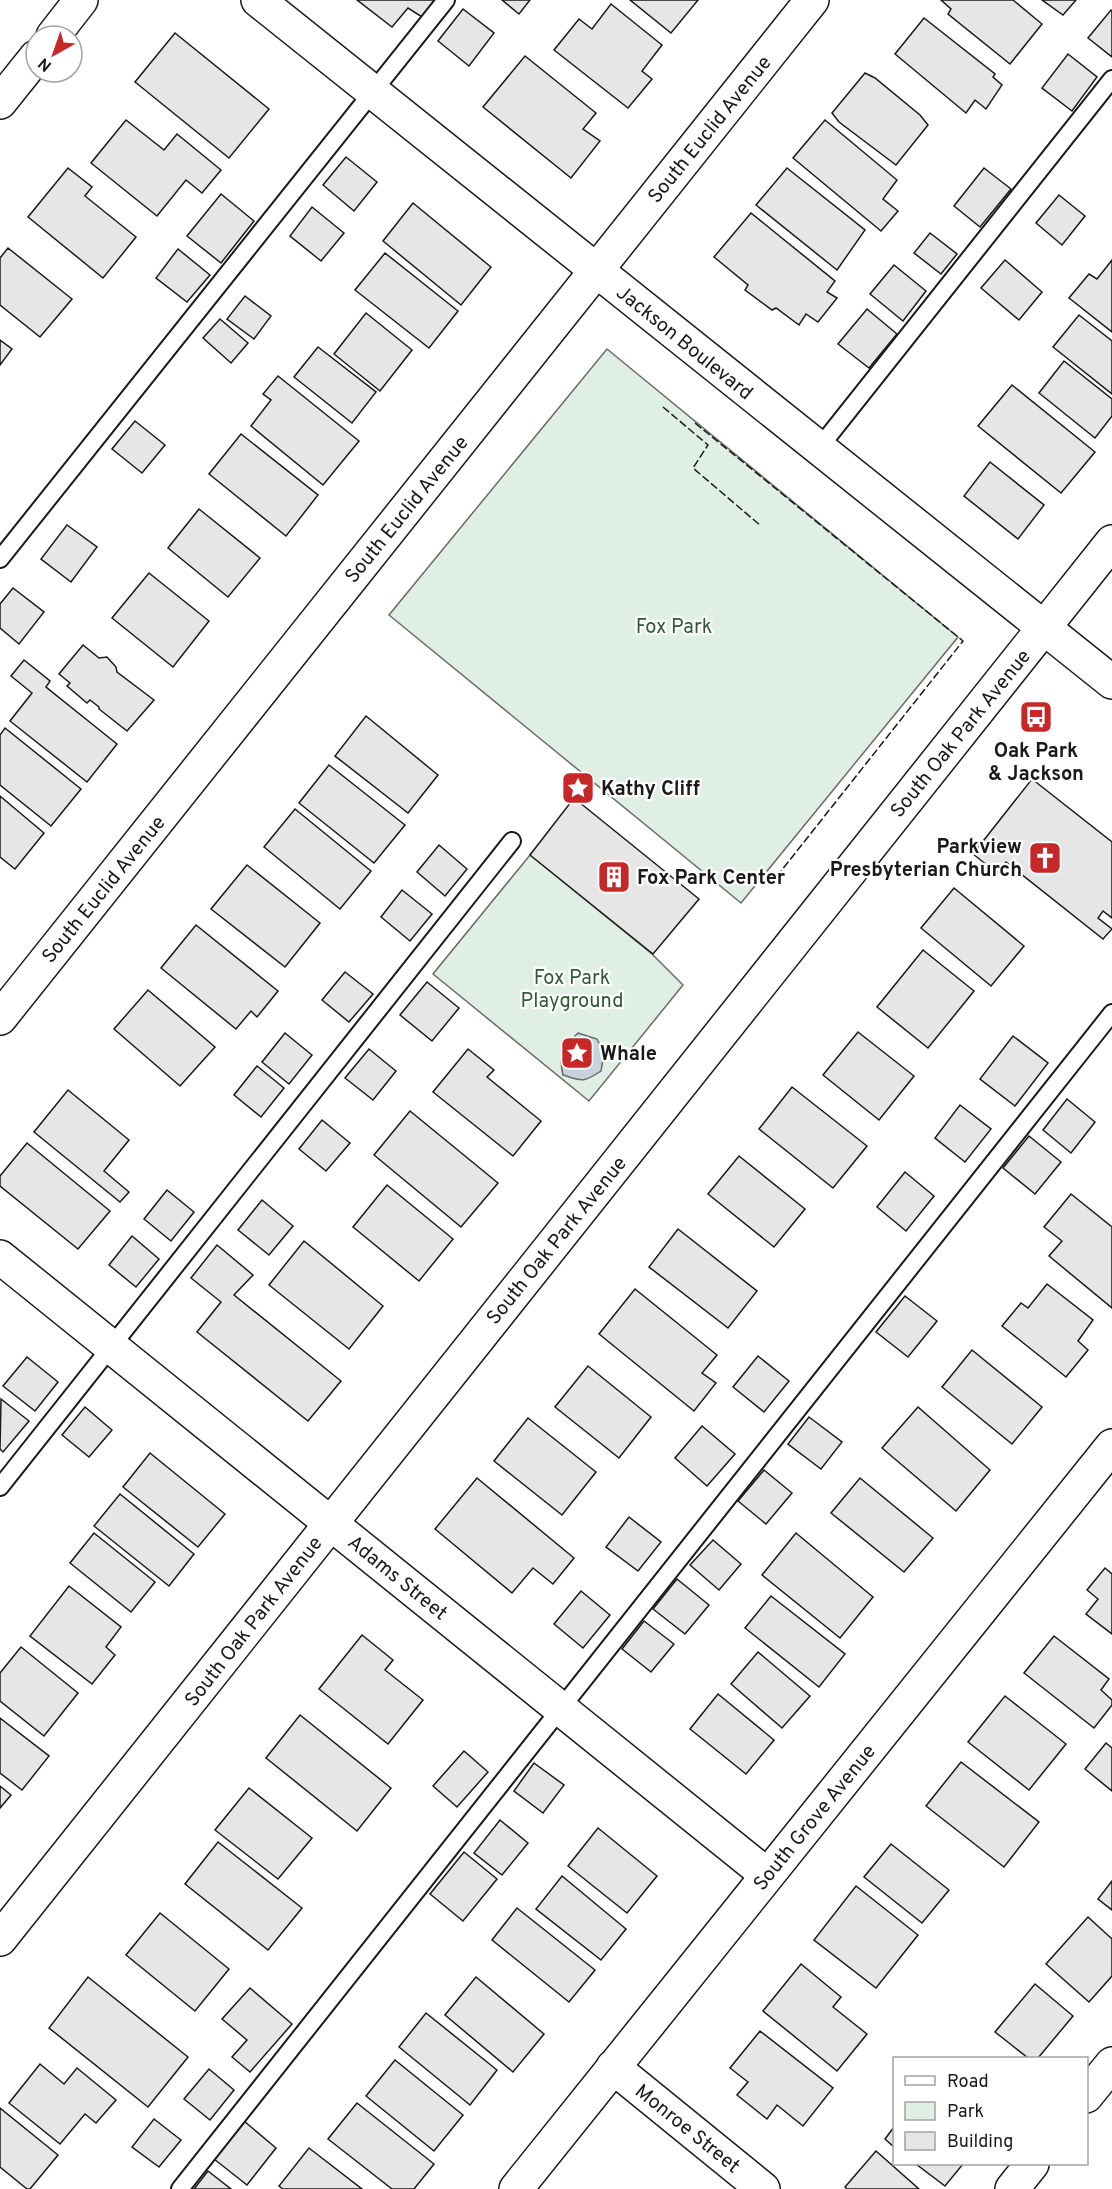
<svg xmlns="http://www.w3.org/2000/svg" width="1112" height="2189" font-family="Overpass,sans-serif">
<style>
.green{fill:#e0efe3;stroke:#6a6a6a;stroke-width:1.5}
.water{fill:#c6d2dc;stroke:#6a6a6a;stroke-width:1.5}
.building{fill:#e6e6e6;stroke:#1a1a1a;stroke-width:1.5}
.lines{fill:none;stroke-linecap:round;stroke-linejoin:round}
.lane-casing{stroke:#1a1a1a;stroke-width:20}
.street-casing{stroke:#1a1a1a;stroke-width:36}
.secondary-casing{stroke:#1a1a1a;stroke-width:36}
.lane{stroke:#fff;stroke-width:16}
.street{stroke:#fff;stroke-width:33}
.secondary{stroke:#fff;stroke-width:33}
.fence{stroke:#1a1a1a;stroke-width:1.5;stroke-dasharray:8 3;stroke-linecap:butt}
.labels{text-anchor:middle;stroke-width:4.5;stroke-linejoin:round;paint-order:stroke}
.street-label{font-size:20px;fill:#1a1a1a;stroke:#fff}
.park-label{font-size:20px;fill:#2b5a34;stroke:#fff}
.poi-label{font-size:20px;font-weight:bold;fill:#1a1a1a;stroke:#fff;text-anchor:start}
</style>
<rect width="100%" height="100%" fill="#fff"/>
<g class="green">
<polygon points="607,349 958,637 741,903 389,615"/>
<polygon points="530,855 652,954 683,985 589,1101 433,974"/>
</g>
<path class="water" d="M578,1033L597,1039L604,1053L601,1071C583,1083 582,1081 563,1075C558,1056 564,1046 578,1033Z"/>
<g class="building">
<polygon points="357,0 436,0 422,17 408,8 392,27"/>
<polygon points="502,0 530,0 519,14"/>
<polygon points="630,0 698,0 671,33"/>
<polygon points="941,0 1013,0 1042,24 1010,64 948,14 951,9"/>
<polygon points="1042,0 1076,0 1063,15"/>
<polygon points="611,4 662,45 642,71 652,79 628,108 554,50 579,19 592,29"/>
<polygon points="463,9 494,33 469,66 438,41"/>
<polygon points="1111,10 1112,11 1112,57 1088,38"/>
<polygon points="924,18 995,74 993,77 1002,85 986,109 975,100 966,113 895,54"/>
<polygon points="175,33 269,109 229,158 135,82"/>
<polygon points="1068,54 1097,77 1072,111 1042,88"/>
<polygon points="525,56 596,113 583,129 600,141 571,178 483,107"/>
<polygon points="865,73 875,78 920,115 928,125 896,165 839,122 832,113"/>
<polygon points="126,120 164,150 177,134 221,170 202,193 186,180 157,216 91,163"/>
<polygon points="825,120 897,180 883,199 898,211 881,231 793,158"/>
<polygon points="346,157 377,182 354,211 323,185"/>
<polygon points="68,168 92,187 85,196 136,237 103,278 28,217"/>
<polygon points="787,168 865,230 837,270 756,205"/>
<polygon points="984,168 1011,189 980,227 954,206"/>
<polygon points="221,194 254,221 221,263 187,236"/>
<polygon points="1059,195 1085,216 1062,245 1036,223"/>
<polygon points="413,203 491,267 461,305 383,241"/>
<polygon points="312,207 344,233 321,261 290,236"/>
<polygon points="751,213 835,281 827,292 837,298 818,322 806,314 799,325 776,308 772,310 745,290 748,285 714,257"/>
<polygon points="930,233 957,254 941,274 914,253"/>
<polygon points="8,248 72,299 40,337 0,305 0,258"/>
<polygon points="178,249 210,275 187,302 156,278"/>
<polygon points="385,253 458,311 429,348 355,290"/>
<polygon points="1005,260 1042,292 1019,320 981,288"/>
<polygon points="1112,260 1112,332 1069,298 1089,274 1097,279"/>
<polygon points="894,265 926,291 903,321 870,294"/>
<polygon points="245,296 271,316 254,339 227,319"/>
<polygon points="867,309 897,334 869,368 838,344"/>
<polygon points="366,313 412,350 380,391 334,354"/>
<polygon points="1079,315 1112,341 1112,394 1053,347"/>
<polygon points="220,319 248,343 231,363 203,338"/>
<polygon points="0,340 12,349 0,365"/>
<polygon points="318,347 376,392 352,423 294,377"/>
<polygon points="1064,361 1112,399 1112,416 1095,438 1039,393"/>
<polygon points="278,376 359,441 323,485 251,426 271,400 263,394"/>
<polygon points="1012,385 1095,452 1061,493 978,426"/>
<polygon points="135,421 165,445 142,473 112,449"/>
<polygon points="241,434 318,495 286,536 209,474"/>
<polygon points="990,462 1044,505 1018,539 964,496"/>
<polygon points="199,509 260,558 228,597 168,548"/>
<polygon points="67,525 97,547 71,582 41,559"/>
<polygon points="149,573 209,621 173,667 112,618"/>
<polygon points="13,588 44,612 19,644 0,628 0,604"/>
<polygon points="83,645 99,658 107,657 116,667 117,672 154,700 127,731 99,709 99,707 90,700 87,703 67,686 70,683 59,674"/>
<polygon points="24,660 50,681 46,687 117,744 87,782 10,721 32,693 11,676"/>
<polygon points="366,716 438,775 408,813 335,756"/>
<polygon points="5,728 81,789 51,826 0,785 0,735"/>
<polygon points="329,765 405,825 374,863 299,803"/>
<polygon points="1032,779 1112,842 1112,918 1103,911 1098,918 1112,929 1103,939 1006,862 997,873 973,854"/>
<polygon points="0,796 44,833 15,869 0,857"/>
<polygon points="574,798 699,899 653,954 530,855"/>
<polygon points="295,809 371,871 340,909 264,847"/>
<polygon points="439,845 467,869 445,896 417,872"/>
<polygon points="247,865 320,923 285,967 211,909"/>
<polygon points="954,888 1024,946 991,986 921,928"/>
<polygon points="402,890 432,914 410,941 381,917"/>
<polygon points="196,925 278,991 257,1017 251,1011 236,1029 161,968"/>
<polygon points="923,950 974,991 928,1048 877,1007"/>
<polygon points="345,972 373,994 349,1022 322,1000"/>
<polygon points="427,982 459,1008 432,1041 400,1015"/>
<polygon points="148,990 215,1047 180,1086 114,1029"/>
<polygon points="858,1032 914,1076 879,1120 823,1075"/>
<polygon points="285,1033 312,1055 289,1084 262,1062"/>
<polygon points="1013,1036 1048,1063 1015,1106 980,1079"/>
<polygon points="369,1049 396,1071 373,1100 345,1078"/>
<polygon points="468,1049 494,1070 487,1077 541,1121 513,1156 433,1092"/>
<polygon points="257,1066 284,1088 261,1117 234,1095"/>
<polygon points="792,1087 867,1146 833,1188 759,1129"/>
<polygon points="68,1090 129,1140 104,1171 129,1192 120,1202 34,1132"/>
<polygon points="1067,1099 1095,1122 1071,1153 1043,1130"/>
<polygon points="960,1105 991,1129 965,1162 935,1138"/>
<polygon points="410,1111 498,1183 461,1227 374,1155"/>
<polygon points="322,1120 350,1143 326,1171 299,1149"/>
<polygon points="1029,1136 1061,1162 1035,1194 1003,1168"/>
<polygon points="27,1143 110,1211 78,1249 0,1186 0,1176"/>
<polygon points="739,1156 805,1209 774,1247 708,1194"/>
<polygon points="905,1172 934,1196 906,1231 877,1207"/>
<polygon points="387,1185 453,1239 419,1281 353,1227"/>
<polygon points="167,1190 194,1212 171,1241 144,1219"/>
<polygon points="1071,1194 1112,1227 1112,1308 1049,1256 1062,1241 1044,1227"/>
<polygon points="262,1200 293,1226 269,1255 238,1230"/>
<polygon points="678,1229 757,1291 728,1328 649,1267"/>
<polygon points="132,1236 159,1259 136,1287 109,1265"/>
<polygon points="304,1241 383,1306 349,1349 269,1285"/>
<polygon points="217,1245 253,1275 234,1295 341,1381 308,1421 197,1332 221,1302 191,1278"/>
<polygon points="1047,1284 1093,1320 1078,1341 1088,1350 1066,1377 1002,1326 1021,1303 1028,1308"/>
<polygon points="635,1289 717,1355 702,1373 716,1383 694,1411 599,1334"/>
<polygon points="905,1296 937,1321 908,1357 876,1332"/>
<polygon points="972,1350 1042,1407 1012,1444 942,1387"/>
<polygon points="758,1356 789,1381 764,1412 733,1387"/>
<polygon points="27,1357 58,1382 35,1411 3,1386"/>
<polygon points="588,1366 651,1417 619,1458 555,1407"/>
<polygon points="1,1399 29,1421 3,1452 0,1449"/>
<polygon points="85,1407 112,1430 89,1457 62,1435"/>
<polygon points="918,1407 990,1470 956,1511 882,1448"/>
<polygon points="809,1417 842,1442 821,1469 788,1444"/>
<polygon points="528,1418 596,1472 562,1515 494,1461"/>
<polygon points="702,1426 735,1454 707,1486 675,1458"/>
<polygon points="150,1453 225,1514 198,1547 123,1487"/>
<polygon points="764,1470 792,1493 766,1524 738,1501"/>
<polygon points="477,1478 574,1558 553,1584 533,1568 512,1593 435,1529"/>
<polygon points="860,1478 933,1538 904,1572 831,1513"/>
<polygon points="120,1494 194,1554 169,1586 94,1526"/>
<polygon points="629,1517 661,1542 638,1571 606,1547"/>
<polygon points="94,1533 155,1582 131,1612 70,1563"/>
<polygon points="796,1533 873,1597 840,1638 762,1575"/>
<polygon points="713,1540 741,1564 719,1590 690,1565"/>
<polygon points="1105,1568 1112,1574 1112,1634 1086,1614 1098,1599 1087,1590"/>
<polygon points="677,1579 709,1605 685,1634 653,1609"/>
<polygon points="69,1586 121,1627 106,1647 115,1655 92,1684 30,1636"/>
<polygon points="581,1591 610,1615 583,1648 554,1624"/>
<polygon points="771,1596 845,1654 819,1687 745,1628"/>
<polygon points="644,1621 674,1644 651,1672 622,1649"/>
<polygon points="362,1635 393,1660 385,1670 423,1700 388,1744 319,1689"/>
<polygon points="1054,1636 1109,1679 1101,1690 1112,1700 1112,1705 1094,1728 1024,1673"/>
<polygon points="21,1647 78,1693 44,1736 0,1701 0,1673"/>
<polygon points="758,1652 810,1696 782,1728 731,1684"/>
<polygon points="718,1694 774,1740 746,1774 690,1729"/>
<polygon points="1005,1696 1066,1744 1029,1790 968,1742"/>
<polygon points="300,1715 391,1788 357,1831 266,1758"/>
<polygon points="0,1718 49,1756 22,1790 0,1773"/>
<polygon points="1106,1743 1112,1748 1112,1791 1085,1769"/>
<polygon points="464,1751 488,1772 457,1807 433,1786"/>
<polygon points="961,1762 1039,1822 1004,1867 926,1806"/>
<polygon points="534,1763 564,1785 543,1813 514,1791"/>
<polygon points="0,1786 11,1795 0,1808"/>
<polygon points="249,1788 312,1838 278,1879 215,1830"/>
<polygon points="500,1820 528,1843 502,1875 474,1853"/>
<polygon points="598,1828 657,1876 627,1913 568,1866"/>
<polygon points="218,1842 302,1908 268,1950 185,1884"/>
<polygon points="891,1844 949,1890 922,1923 864,1877"/>
<polygon points="464,1852 497,1879 463,1921 430,1894"/>
<polygon points="562,1876 626,1929 601,1960 536,1909"/>
<polygon points="1112,1881 1112,1910 1098,1899"/>
<polygon points="856,1886 918,1935 876,1988 814,1940"/>
<polygon points="517,1908 595,1970 569,2002 492,1940"/>
<polygon points="160,1913 229,1969 195,2011 126,1955"/>
<polygon points="1088,1917 1112,1939 1112,1976 1089,2002 1046,1964"/>
<polygon points="801,1964 841,1997 833,2007 867,2034 837,2071 763,2011"/>
<polygon points="88,1977 188,2057 148,2107 49,2028"/>
<polygon points="476,1977 544,2034 513,2072 445,2015"/>
<polygon points="1035,1984 1073,2016 1038,2058 1028,2058 995,2032"/>
<polygon points="250,1988 292,2024 250,2072 232,2057 247,2040 222,2019"/>
<polygon points="426,2013 497,2070 470,2105 399,2047"/>
<polygon points="760,2031 833,2088 803,2126 777,2105 767,2119 737,2095 748,2082 730,2068"/>
<polygon points="395,2060 463,2115 434,2151 366,2096"/>
<polygon points="40,2064 64,2084 77,2068 116,2100 96,2123 85,2114 60,2144 9,2103"/>
<polygon points="209,2069 234,2090 210,2120 184,2099"/>
<polygon points="357,2103 434,2164 414,2189 392,2189 328,2139"/>
<polygon points="0,2108 58,2155 30,2189 27,2189 0,2167"/>
<polygon points="154,2119 181,2140 159,2167 132,2147"/>
<polygon points="244,2121 276,2148 247,2185 214,2159"/>
<polygon points="894,2127 894,2147 885,2139"/>
<polygon points="309,2148 362,2189 283,2189 279,2186"/>
<polygon points="876,2151 919,2189 847,2189 845,2187"/>
<polygon points="916,2164 963,2164 945,2186"/>
<polygon points="208,2171 231,2189 194,2189"/>
</g>
<g class="lines">
<g class="lane-casing">
<g id="lane">
<polyline points="819,448 1112,79"/>
<polyline points="0,559 446,0"/>
<polyline points="0,1487 512,841"/>
<polyline points="180,2189 1112,1013"/>
</g>
</g>
<g class="street-casing">
<g id="street">
<polyline points="53,36 81,0"/>
<polyline points="0,102 36,57"/>
<polyline points="0,1018 812,0"/>
<polyline points="0,1257 767,1875"/>
<polyline points="613,2067 763,2189"/>
<polyline points="1086,2096 1112,2064"/>
<polyline points="516,2189 1112,1446"/>
<polyline points="1012,2189 1032,2164"/>
</g>
</g>
<g class="secondary-casing">
<g id="secondary">
<polyline points="258,0 1112,682"/>
<polyline points="0,1939 1112,542"/>
</g>
</g>
<use href="#lane" class="lane"/>
<use href="#street" class="street"/>
<use href="#secondary" class="secondary"/>
<g class="fence">
<polyline points="663,407 708,445 693,468 761,526"/>
<polyline points="695,423 963,641 770,885"/>
</g>
</g>
<defs>
<g id="bus-square" transform="scale(1.725)"><rect x="-9" y="-9" width="18" height="18" rx="4" fill="#c62828" stroke="#fff"/><path d="M-5-6H5V4H4V6H2V4H-2V6H-4V4H-5ZM-3.5-4V0h7V-4ZM-3.5 1.2v1.5H-2V1.2ZM2 1.2v1.5H3.5V1.2Z" fill="#fff"/></g>
<g id="sight-square" transform="scale(1.725)"><rect x="-9" y="-9" width="18" height="18" rx="4" fill="#c62828" stroke="#fff"/><path d="M0-6L1.8-2.2L6-1.7L2.9 1.2L3.7 5.4L0 3.3L-3.7 5.4L-2.9 1.2L-6-1.7L-1.8-2.2Z" fill="#fff"/></g>
<g id="church-square" transform="scale(1.725)"><rect x="-9" y="-9" width="18" height="18" rx="4" fill="#c62828" stroke="#fff"/><path d="M-1.2-6h2.4v3.5h3.3v2.4h-3.3V6h-2.4V-.1h-3.3v-2.4h3.3Z" fill="#fff"/></g>
<g id="building-square" transform="scale(1.725)"><rect x="-9" y="-9" width="18" height="18" rx="4" fill="#c62828" stroke="#fff"/><path d="M-4-6H4V6H1V3H-1V6H-4ZM-2.5-4.3h1.7v1.8h-1.7ZM.8-4.3h1.7v1.8H.8ZM-2.5-1h1.7V.8h-1.7ZM.8-1h1.7V.8H.8Z" fill="#fff"/></g>
</defs>
<g fill-rule="evenodd">
<use href="#bus-square" x="1036" y="717"/>
<use href="#sight-square" x="578" y="788"/>
<use href="#church-square" x="1045" y="858"/>
<use href="#building-square" x="614" y="877"/>
<use href="#sight-square" x="577" y="1053"/>
</g>
<g class="labels">
<g class="street-label">
<text transform="translate(709 129) rotate(-51)" y="7">South Euclid Avenue</text>
<text transform="translate(685 342) rotate(39)" y="7">Jackson Boulevard</text>
<text transform="translate(406 509) rotate(-51)" y="7">South Euclid Avenue</text>
<text transform="translate(960 733) rotate(-51)" y="7">South Oak Park Avenue</text>
<text transform="translate(103 889) rotate(-51)" y="7">South Euclid Avenue</text>
<text transform="translate(556 1240) rotate(-51)" y="7">South Oak Park Avenue</text>
<text transform="translate(398 1577) rotate(39)" y="7">Adams Street</text>
<text transform="translate(253 1621) rotate(-52)" y="7">South Oak Park Avenue</text>
<text transform="translate(814 1817) rotate(-51)" y="7">South Grove Avenue</text>
<text transform="translate(688 2128) rotate(39)" y="7">Monroe Street</text>
</g>
<g class="park-label">
<text x="674" y="633">Fox Park</text>
<text x="572" y="984">Fox Park<tspan x="572" dy="23">Playground</tspan></text>
</g>
<g class="poi-label">
<text x="1036" y="757" text-anchor="middle">Oak Park<tspan x="1036" dy="23">&amp; Jackson</tspan></text>
<text x="601" y="795">Kathy Cliff</text>
<text x="1022" y="853" text-anchor="end">Parkview<tspan x="1022" dy="23">Presbyterian Church</tspan></text>
<text x="637" y="884">Fox Park Center</text>
<text x="600" y="1060">Whale</text>
</g>
</g>
<rect x="893" y="2057" width="195" height="108" fill="#ffffff" stroke="#a3a3a3" stroke-width="1.5"/>
<rect x="905" y="2076" width="30" height="9" fill="#ffffff" stroke="#a3a3a3" stroke-width="1.5"/>
<text x="947" y="2087" font-size="18" fill="#1a1a1a">Road</text>
<rect x="905" y="2102" width="30" height="18" fill="#e0efe3" stroke="#a3a3a3" stroke-width="1.5"/>
<text x="947" y="2117" font-size="18" fill="#1a1a1a">Park</text>
<rect x="905" y="2132" width="30" height="18" fill="#e6e6e6" stroke="#a3a3a3" stroke-width="1.5"/>
<text x="947" y="2147" font-size="18" fill="#1a1a1a">Building</text>
<g transform="translate(54 54) rotate(220)"><circle r="28" fill="#ffffff" stroke="#a3a3a3" stroke-width="1.5"/>
<path d="M0-4.5L10 22L0 15L-10 22Z" fill="#c62828"/>
<text y="-9" font-size="16" font-weight="bold" text-anchor="middle" fill="#1a1a1a">N</text>
</g>
</svg>
